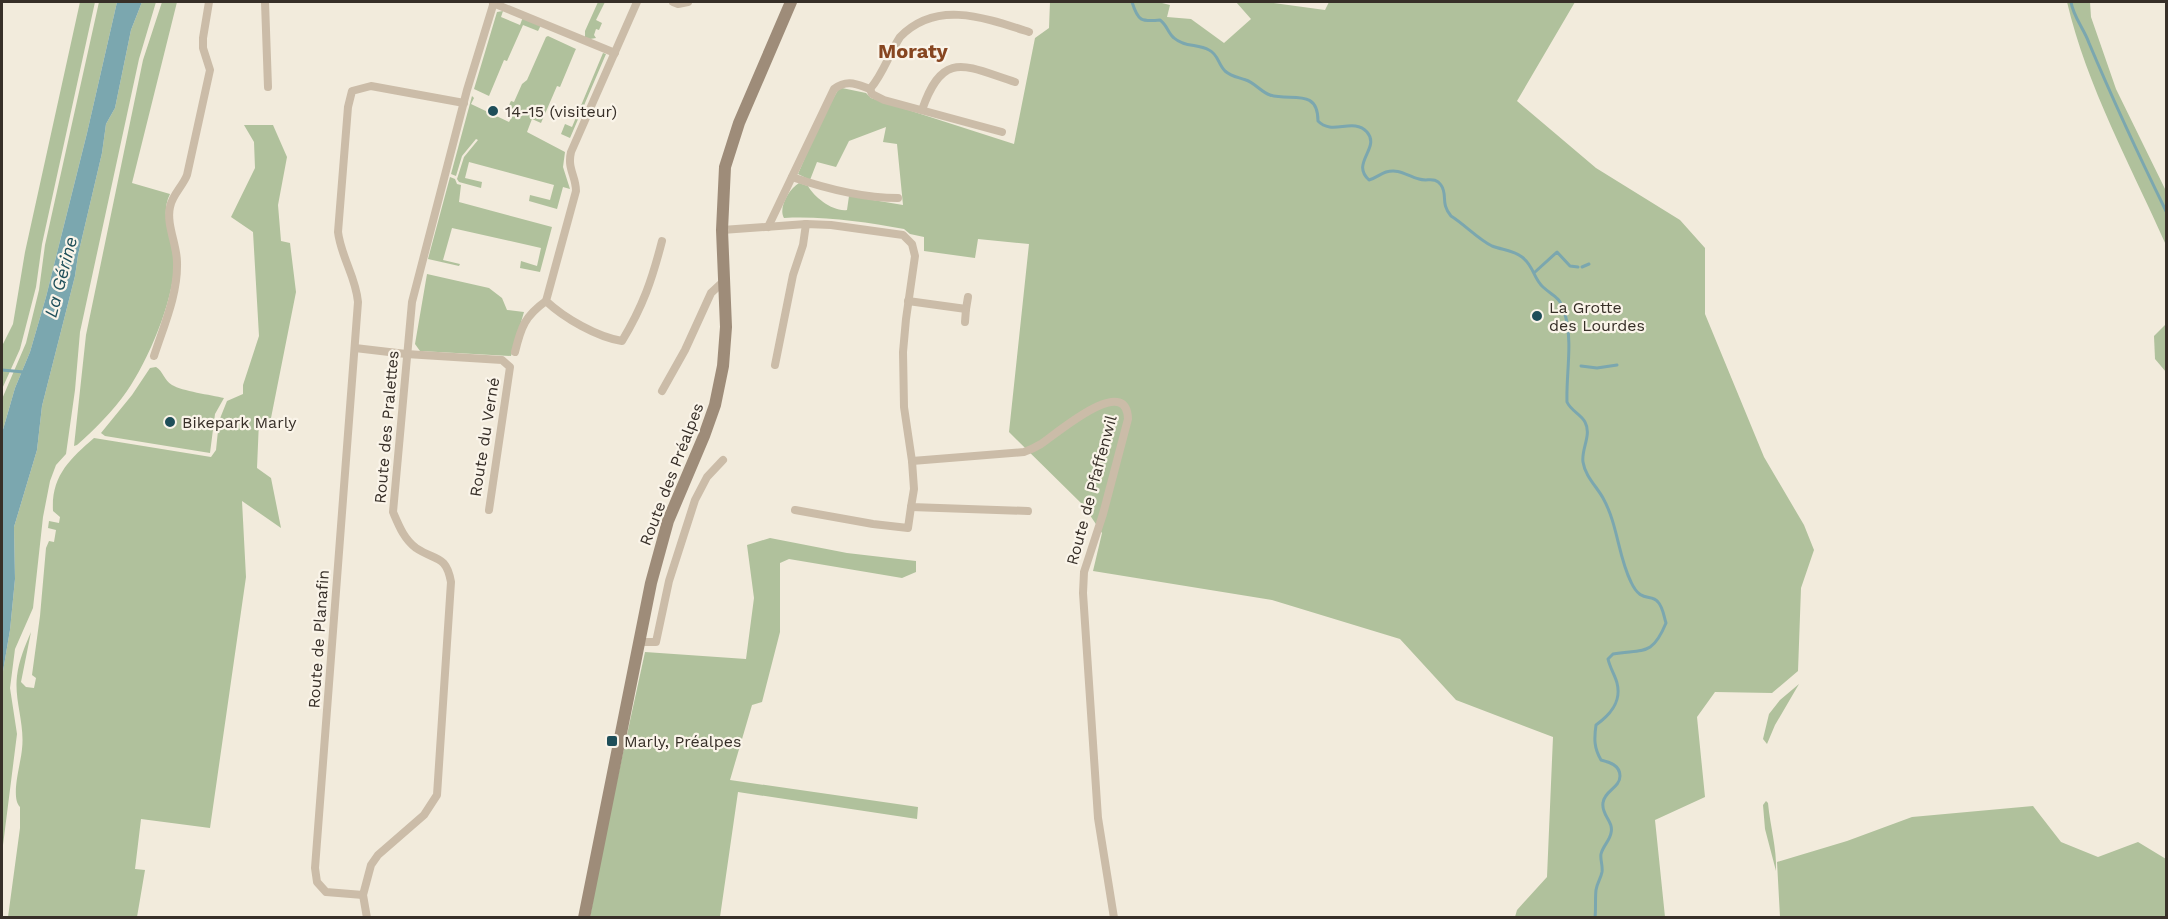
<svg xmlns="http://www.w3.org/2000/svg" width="2168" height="919" font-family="'Work Sans',sans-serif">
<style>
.green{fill:#b0c19c}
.water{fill:#7ba7af}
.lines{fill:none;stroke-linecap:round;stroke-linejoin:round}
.stream{stroke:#7ba7af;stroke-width:3}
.minor{stroke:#cbbca8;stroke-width:8}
.secondary{stroke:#9e8c79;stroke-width:12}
.poi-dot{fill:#1e4e59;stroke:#faf4e9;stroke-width:2}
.labels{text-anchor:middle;stroke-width:4.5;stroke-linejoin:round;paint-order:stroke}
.poi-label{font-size:16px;fill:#372f28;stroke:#faf4e9;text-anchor:start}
.street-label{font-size:16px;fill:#372f28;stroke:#faf4e9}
.water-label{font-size:18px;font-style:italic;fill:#1e4e59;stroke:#faf4e9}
.quarter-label{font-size:20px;font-weight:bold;fill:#874621;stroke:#faf4e9}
</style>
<rect width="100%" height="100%" fill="#f2ebdc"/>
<g class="green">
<polygon points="80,2 95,2 42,244 36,287 20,349 2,389 2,346 13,324 25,252"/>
<polygon points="99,2 117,2 87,133 46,297 30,352 15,388 2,433 2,399 26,343 39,290 45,245"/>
<polygon points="142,2 156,2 139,59 80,332 75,390 66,454 56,465 50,481 43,517 33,608 15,649 10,688 17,734 2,853 2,677 10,630 15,579 14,527 37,450 42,406 75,276 78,255 102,153 106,124 115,108 131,30"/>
<path d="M162,2H177L132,183L170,194C159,216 173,239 174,262C175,298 148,361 127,391C113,411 95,429 77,445L74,446L86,335L143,60Z"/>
<polygon points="598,2 605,2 596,20 602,23 599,30 596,29 594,35 596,38 590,39 585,37 585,31"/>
<path d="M1050,2H1158L1170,5L1167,17L1191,19L1224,43L1251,19L1236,2H1266L1325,10L1329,2H1575L1517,101L1596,168L1680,220L1705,248V314L1764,457L1804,525L1814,550L1801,588L1798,671L1772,693L1715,692L1697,717L1705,797L1655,820L1665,917H1515L1517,910L1547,877L1553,737L1456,700L1400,639L1272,600L1093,571L1102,533L1083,505L1009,432L1029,244L978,239L975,258L924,251V237L910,234L904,229C864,222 825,216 784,218C778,208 789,189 799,183L808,186C814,197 833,212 847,210L849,196L903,205L897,144L883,142L886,127L849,141L836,167L817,162L810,180L798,174L821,120L838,90L842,88L866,93L871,98L1014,144L1035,38L1049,28Z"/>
<path d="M2067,2H2090L2091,17L2116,89L2166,191V245C2131,166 2087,87 2067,2Z"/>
<polygon points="503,11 501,17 520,25 523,17 541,25 538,31 523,25 507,61 504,60 489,96 474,89 497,12"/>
<polygon points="548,36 576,49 575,51 560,87 557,86 541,123 532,119 527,132 565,152 563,167 570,189 563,187 557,209 529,201 530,195 550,200 554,185 469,162 465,178 482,182 481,188 459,182 457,179 464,157 478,140 476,139 462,156 456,176 451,174 472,96 474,98 471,104 509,122 516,110 508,107 511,101 514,102 522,84 527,80 546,37"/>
<polygon points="603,53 606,54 570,138 561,134 565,124 572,127"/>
<path d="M244,125H273L287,157L278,205L281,241L290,243L296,292L271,418L259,421L257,468L271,478L281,528L242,501L246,577L210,828L141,819L135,869L145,870L137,917H8L20,828V807C10,797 21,763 22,749C25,724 14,700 17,676C19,660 25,646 31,632L21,682L26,687L34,688L36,678L32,675L40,616L46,548L49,541L54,542L56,530L48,528L49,521L59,523L60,517L53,511C51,476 70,459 94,438L211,457L216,450L219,421L227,401L243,394V385L259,336L253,232L231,217L255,168L254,142Z"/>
<polygon points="450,177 455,179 457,184 461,185 459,202 552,227 540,272 520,268 521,261 537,266 541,248 452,228 443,260 460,264 459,266 428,259"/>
<polygon points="427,274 489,288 502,298 507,310 524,312 511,356 420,351 415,344"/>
<polygon points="2166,324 2166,372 2155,359 2154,336"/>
<path d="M156,367C163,371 164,380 172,385C182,391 211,395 224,398L215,414L210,453L105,436L101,433L132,395L150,368Z"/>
<polygon points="770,538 847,553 916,561 916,572 902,578 789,559 780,563 780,632 762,702 752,705 730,780 918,807 917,819 738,792 720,917 590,918 601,854 645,652 746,659 754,598 747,545"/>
<polygon points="1799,684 1775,725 1767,744 1763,739 1769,714 1780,700"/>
<path d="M1766,801L1768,803C1770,826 1777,848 1776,871L1765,829L1763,805Z"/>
<polygon points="2033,806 2061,842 2098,857 2138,842 2166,859 2166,917 1780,917 1777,862 1847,841 1912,817"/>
</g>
<polygon class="water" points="117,2 142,2 131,30 115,108 106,124 102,153 78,255 75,276 42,406 37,450 14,527 15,579 10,630 2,677 2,433 15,388 30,352 46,297 87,133"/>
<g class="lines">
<g class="stream">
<path d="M1132,2C1138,21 1141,22 1160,20C1167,25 1168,33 1174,38C1184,47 1198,44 1209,50C1218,54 1218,64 1225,71C1232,77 1238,77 1246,80C1255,83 1261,92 1270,95C1290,102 1318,87 1318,121C1332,136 1353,117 1367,132C1381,148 1350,163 1369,180C1376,178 1380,174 1386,172C1399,168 1407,176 1419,179C1427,182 1435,176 1441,185C1448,195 1440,203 1451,216C1464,224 1479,240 1492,246C1502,250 1513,250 1522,257C1534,266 1533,278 1543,287C1555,298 1560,296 1565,314C1573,343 1566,373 1567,402C1571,411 1581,414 1585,422C1592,435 1581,449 1583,462C1585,476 1597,487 1603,498C1618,525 1618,556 1631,582C1641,604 1651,593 1658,602C1663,607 1664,617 1666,623C1652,657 1643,649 1613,654L1608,659C1610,668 1615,675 1617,683C1622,702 1610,715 1596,725C1594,739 1594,748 1601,760C1609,762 1620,765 1620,776C1620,788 1604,791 1603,803C1601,815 1614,821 1611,833C1610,840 1603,846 1601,854C1600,860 1603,865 1602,872C1601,878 1597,883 1596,890C1595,899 1596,908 1595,918"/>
<path d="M2071,2C2073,16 2084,29 2089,43C2113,100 2139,156 2166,211"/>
<polyline points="1582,267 1589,264"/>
<polyline points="1535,272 1557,252 1570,266 1578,267"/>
<polyline points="1581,366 1597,368 1617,365"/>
<polyline points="2,370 24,372"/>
</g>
<g class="minor">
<polyline points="265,2 268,87"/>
<path d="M637,2L571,152C567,169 576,176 576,191L546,301C564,318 597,337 622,341C643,306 652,280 662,241"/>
<polyline points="673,2 678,4 688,2"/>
<polyline points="493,3 615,53"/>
<polyline points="870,89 872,94 884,100 1002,132"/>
<path d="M922,110C943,49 965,66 1015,82"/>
<path d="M792,177C824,188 864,198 898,198"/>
<path d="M768,227L834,89C847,79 856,84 870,89C883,74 889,54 900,37C936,0 983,17 1029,32"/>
<path d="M722,230L806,224L831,225L903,235L912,244L915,256L906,319L903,352L904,407L912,461L1024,452C1030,450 1036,447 1041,444C1055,435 1127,372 1128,419L1103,514L1084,572L1083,593L1098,818L1114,918"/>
<polyline points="908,301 966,309 968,297"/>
<polyline points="965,322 966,309"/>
<polyline points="355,348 406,354 502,360 510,367 489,510"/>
<path d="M515,352C521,327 525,316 546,301"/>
<path d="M154,356C164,325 178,294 177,262C177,245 166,224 170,207C172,195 183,186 187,175L210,70L203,48V38L209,2"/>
<polyline points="775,365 793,275 803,245 806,224"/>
<polyline points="662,391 685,350 711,293 725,280"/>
<polyline points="912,461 914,489 911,507 1028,511"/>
<polyline points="795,510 873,524 908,528 911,507"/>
<polyline points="638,642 656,642 669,581 695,500 707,477 723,460"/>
<path d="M363,895L326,892L317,882L315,868L358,302C356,277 341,257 338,232L348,107L352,91L371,86L464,103"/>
<path d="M367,918L363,895L371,865L378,855L424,815L437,795L451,582C446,554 435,561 416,548C404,539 399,526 393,512L412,302L467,90L494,2"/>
</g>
<polyline class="secondary" points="584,918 651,583 668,521 704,436 715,405 723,366 726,327 722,230 725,167 739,123 791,2"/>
</g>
<g class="poi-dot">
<circle cx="493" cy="111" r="6"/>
<circle cx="1537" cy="316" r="6"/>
<circle cx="170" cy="422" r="6"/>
<rect x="606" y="735" width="12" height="12" rx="3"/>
</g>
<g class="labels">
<g class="poi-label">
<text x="505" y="117">14-15 (visiteur)</text>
<text x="1549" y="313">La Grotte<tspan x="1549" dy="18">des Lourdes</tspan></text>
<text x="182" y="428">Bikepark Marly</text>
<text x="624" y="747">Marly, Préalpes</text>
</g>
<g class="street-label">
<text transform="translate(386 427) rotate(-85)" y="6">Route des Pralettes</text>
<text transform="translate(484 437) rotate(-81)" y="6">Route du Verné</text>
<text transform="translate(671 474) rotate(-69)" y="6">Route des Préalpes</text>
<text transform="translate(1091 490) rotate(-75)" y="6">Route de Pfaffenwil</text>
<text transform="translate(318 639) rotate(-86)" y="6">Route de Planafin</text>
</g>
<g class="water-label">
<text transform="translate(61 277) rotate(-75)" y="6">La Gérine</text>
</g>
<g class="quarter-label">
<text x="913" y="58">Moraty</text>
</g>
</g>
<rect width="2168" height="919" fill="none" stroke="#372f28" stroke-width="6"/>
</svg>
